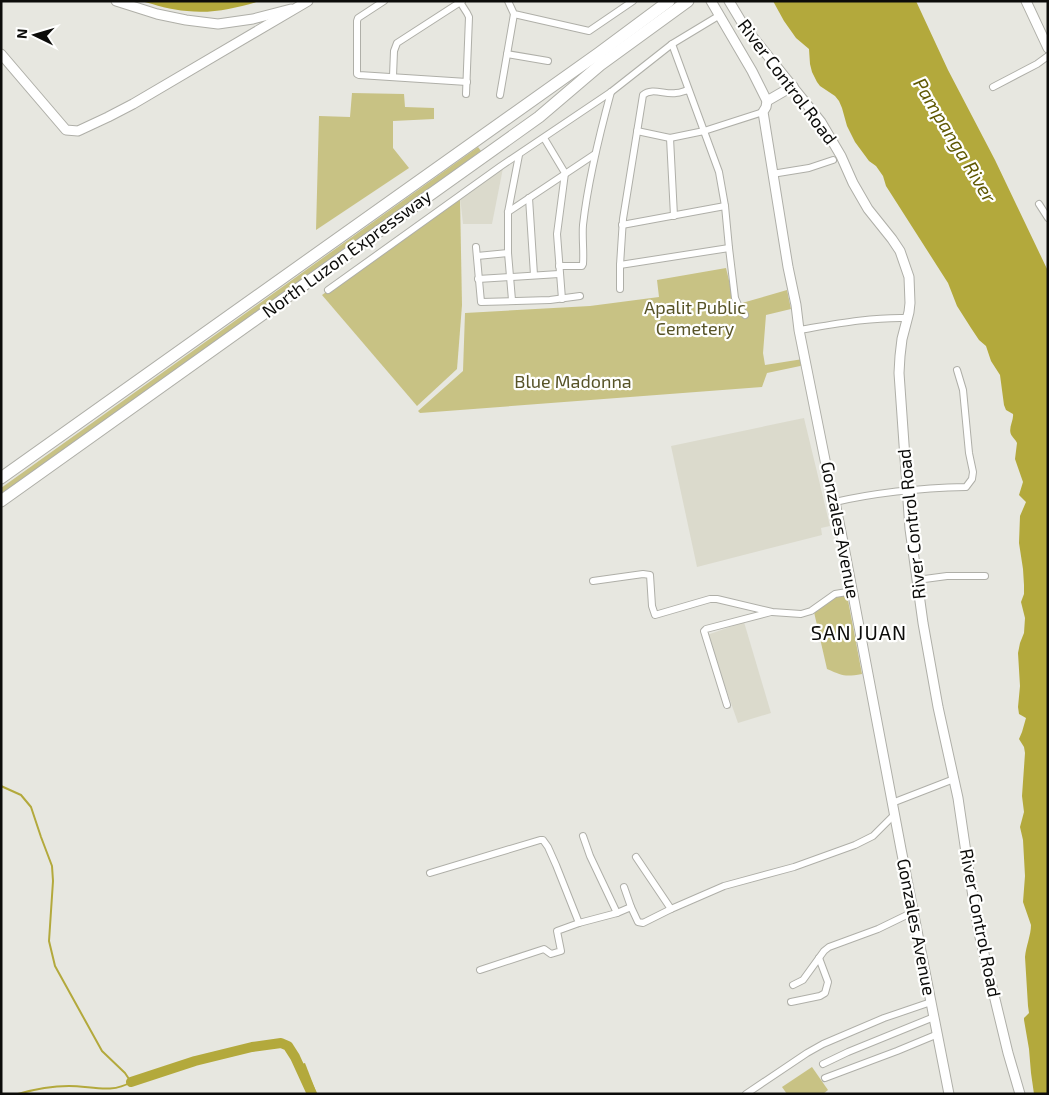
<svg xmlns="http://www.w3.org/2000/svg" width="1049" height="1095" font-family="'Exo 2',sans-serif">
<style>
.built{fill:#dbdacc}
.green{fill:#c8c284}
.water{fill:#b3a93c}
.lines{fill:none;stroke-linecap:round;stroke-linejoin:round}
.stream{stroke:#b3a93c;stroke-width:2}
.river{stroke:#b3a93c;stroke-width:10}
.street-casing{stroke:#afafa8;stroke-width:8}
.secondary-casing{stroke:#afafa8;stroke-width:11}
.highway-casing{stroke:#afafa8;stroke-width:13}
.street{stroke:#fff;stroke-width:6}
.secondary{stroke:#fff;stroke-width:9}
.highway{stroke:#fff;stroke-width:11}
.labels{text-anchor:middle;stroke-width:4.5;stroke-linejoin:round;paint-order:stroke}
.street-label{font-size:18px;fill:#0c0c0a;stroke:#fffffe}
.park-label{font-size:18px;fill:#575327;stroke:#fffffe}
.water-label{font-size:19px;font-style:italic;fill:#5f5802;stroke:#fffffe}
.quarter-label{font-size:20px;letter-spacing:1px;fill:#0c0c0a;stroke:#fffffe}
</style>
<rect width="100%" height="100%" fill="#e7e7e0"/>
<g class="built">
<polygon points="503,168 492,224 463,224 460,197"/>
<polygon points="804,418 830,526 821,528 822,535 697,567 671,446"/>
<polygon points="744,622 771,713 738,723 707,635"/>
</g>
<g class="green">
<polygon points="352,93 404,94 405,107 434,108 434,119 393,121 393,148 409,168 316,230 319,116 350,117"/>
<polygon points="478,147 481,151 391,217 1,494 1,488"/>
<polygon points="460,197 462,305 457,369 417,406 322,295"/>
<polygon points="726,268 735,305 787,290 791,309 766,315 763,353 765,365 803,359 805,365 767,373 762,387 420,413 418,411 463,371 465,313 590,306 659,297 657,280"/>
<path d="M847,595L862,674C845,677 843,676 827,669L814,612L835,597Z"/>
<polygon points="812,1067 828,1090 823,1094 787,1094 782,1087"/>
</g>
<g class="water">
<path d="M141,1H260C236,8 212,14 187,11C171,10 156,5 141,1Z"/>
<path d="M773,1H916L948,70L995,160L1048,271V1094H1034L1031,1073L1029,1049L1024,1020V1018L1029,1013L1028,1006L1025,957C1026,946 1031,935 1031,925L1023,902L1025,876L1023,840L1020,827L1024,812L1022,796L1025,753L1024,747L1019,739L1022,732L1026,718L1019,714L1018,707L1020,686L1018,653L1020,643L1024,633L1025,618L1021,602L1024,594V585L1023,569L1019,543L1020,516L1026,502L1019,495L1023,482L1015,459L1017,443C1016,440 1013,438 1012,436C1007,429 1014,421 1013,414L1006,410L1004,405L1000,375L991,361L986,346L979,340L971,328L957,306L948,283L886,186L883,176L876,166L869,161L855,142L847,126L842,108L839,101L835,96L820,86L817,82L812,72L810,64L809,49L796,38L784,21Z"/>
<polygon points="305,1063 317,1094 307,1094 296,1066"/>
</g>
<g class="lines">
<path class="stream" d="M1,786L21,795L31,807L41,837L52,866L53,881L49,941L55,966L102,1051L125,1073L131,1082C112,1094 91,1086 69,1086C52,1086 35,1089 18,1094"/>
<polyline class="river" points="131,1082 195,1061 252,1047 281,1043 288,1046 295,1057 312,1094"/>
<g class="street-casing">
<g id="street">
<polyline points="384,1 358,18 357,21 357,74 359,75 467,82"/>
<polyline points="508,1 514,14 589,31 633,1"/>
<polyline points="460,2 467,13 469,17 466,94"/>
<polyline points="672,44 719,172 725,206 729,248 735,298 739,307 745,315"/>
<polyline points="507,54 548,61"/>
<polyline points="393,76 394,51 397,43 462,1"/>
<polyline points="993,87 1037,64 1048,56"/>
<polyline points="500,95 514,14"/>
<polyline points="637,131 670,138 704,131 763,112"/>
<polyline points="544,138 565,173 557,234 562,299"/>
<polyline points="670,138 674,216"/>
<polyline points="772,174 809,168 833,160"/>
<polyline points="529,198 534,275"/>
<polyline points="1039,204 1048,218"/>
<polyline points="508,212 595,154"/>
<polyline points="622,225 725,206"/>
<polyline points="476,247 481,302 550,300 580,296"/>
<polyline points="477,256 508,253"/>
<polyline points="620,265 729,248"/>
<path d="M559,266H582L583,264C584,251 582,238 583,225C588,180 599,136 611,92"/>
<polyline points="478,279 559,274"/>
<path d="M620,289V265L623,219L643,95C652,87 665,95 676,93C680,93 684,91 688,90"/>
<polyline points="328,290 501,166 611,92 672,44 720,15"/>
<polyline points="512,300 508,253 508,212 519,155"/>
<path d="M799,330C835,324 871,317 907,318"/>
<path d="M835,502C878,492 922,488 966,487L972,479L973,472L969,453L963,390L957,370"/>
<polyline points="917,580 947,576 985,576"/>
<polyline points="593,581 643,574 650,575 652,606 655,615 710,599 717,599 772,612 801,614 811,611 835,594 847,592 852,589"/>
<polyline points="727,705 704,631 706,629 771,612"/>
<polyline points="892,803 954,779"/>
<polyline points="583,836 590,856 617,913"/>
<polyline points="636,857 671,909"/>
<polyline points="430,873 540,840 543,840 548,847 556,865 579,923"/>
<polyline points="624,887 631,907"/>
<polyline points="480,970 544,949 551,954 561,951 557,931 579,923 617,913 631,907 638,922 643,923 671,909 724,886 794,867 855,845 873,836 895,814"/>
<polyline points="793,985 803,980 824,951 829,947 878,929 913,912"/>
<polyline points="791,1002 820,996 825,993 828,982 819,958"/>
<polyline points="823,1064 848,1052 934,1017"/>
<polyline points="825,1078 897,1051 938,1034"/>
<polyline points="746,1094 807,1053 823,1044 884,1018 931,1002"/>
</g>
</g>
<g class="secondary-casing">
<g id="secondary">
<polyline points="116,1 157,14 186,20 218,24 253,19 291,9"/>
<polyline points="711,1 752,71 767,101 766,107 763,112 788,267 796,305 799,330 832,495 835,502 844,547 901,849 949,1094"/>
<polyline points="729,1 744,26 821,122 841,156 853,183 868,209 892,239 900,251 909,277 910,303 909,312 902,339 900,356 899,373 910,529 923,623 938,707 958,798 968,866 979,933 1008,1053 1020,1094"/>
<polyline points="1026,1 1048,48"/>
<polyline points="1,54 66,130 78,131 108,117 133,104 308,1"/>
<polyline points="767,101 793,86"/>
</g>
</g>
<g class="highway-casing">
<g id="highway">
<polyline points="1,478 599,53 669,1"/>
<polyline points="1,501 539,117 600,65 688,1"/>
</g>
</g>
<use href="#street" class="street"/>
<use href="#secondary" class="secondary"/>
<use href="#highway" class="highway"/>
</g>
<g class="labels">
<g class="street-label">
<text transform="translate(787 82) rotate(53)" y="6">River Control Road</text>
<text transform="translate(347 254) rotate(-36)" y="6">North Luzon Expressway</text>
<text transform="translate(912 524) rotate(-96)" y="6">River Control Road</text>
<text transform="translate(840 530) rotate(79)" y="6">Gonzales Avenue</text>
<text transform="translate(980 923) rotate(79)" y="6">River Control Road</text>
<text transform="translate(916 927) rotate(79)" y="6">Gonzales Avenue</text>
</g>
<g class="park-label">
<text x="695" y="314">Apalit Public<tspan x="695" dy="21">Cemetery</tspan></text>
<text x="573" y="388">Blue Madonna</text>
</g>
<g class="water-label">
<text transform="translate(955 140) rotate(59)" y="7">Pampanga River</text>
</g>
<g class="quarter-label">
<text x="859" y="640">SAN JUAN</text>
</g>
</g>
<rect width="1049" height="1095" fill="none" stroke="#0c0c0a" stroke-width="5"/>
<g transform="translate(35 35) rotate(275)" stroke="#fffffe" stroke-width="4" paint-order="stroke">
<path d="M0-4L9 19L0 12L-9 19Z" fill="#0c0c0a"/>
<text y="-8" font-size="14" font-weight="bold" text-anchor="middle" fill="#0c0c0a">N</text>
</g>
</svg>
